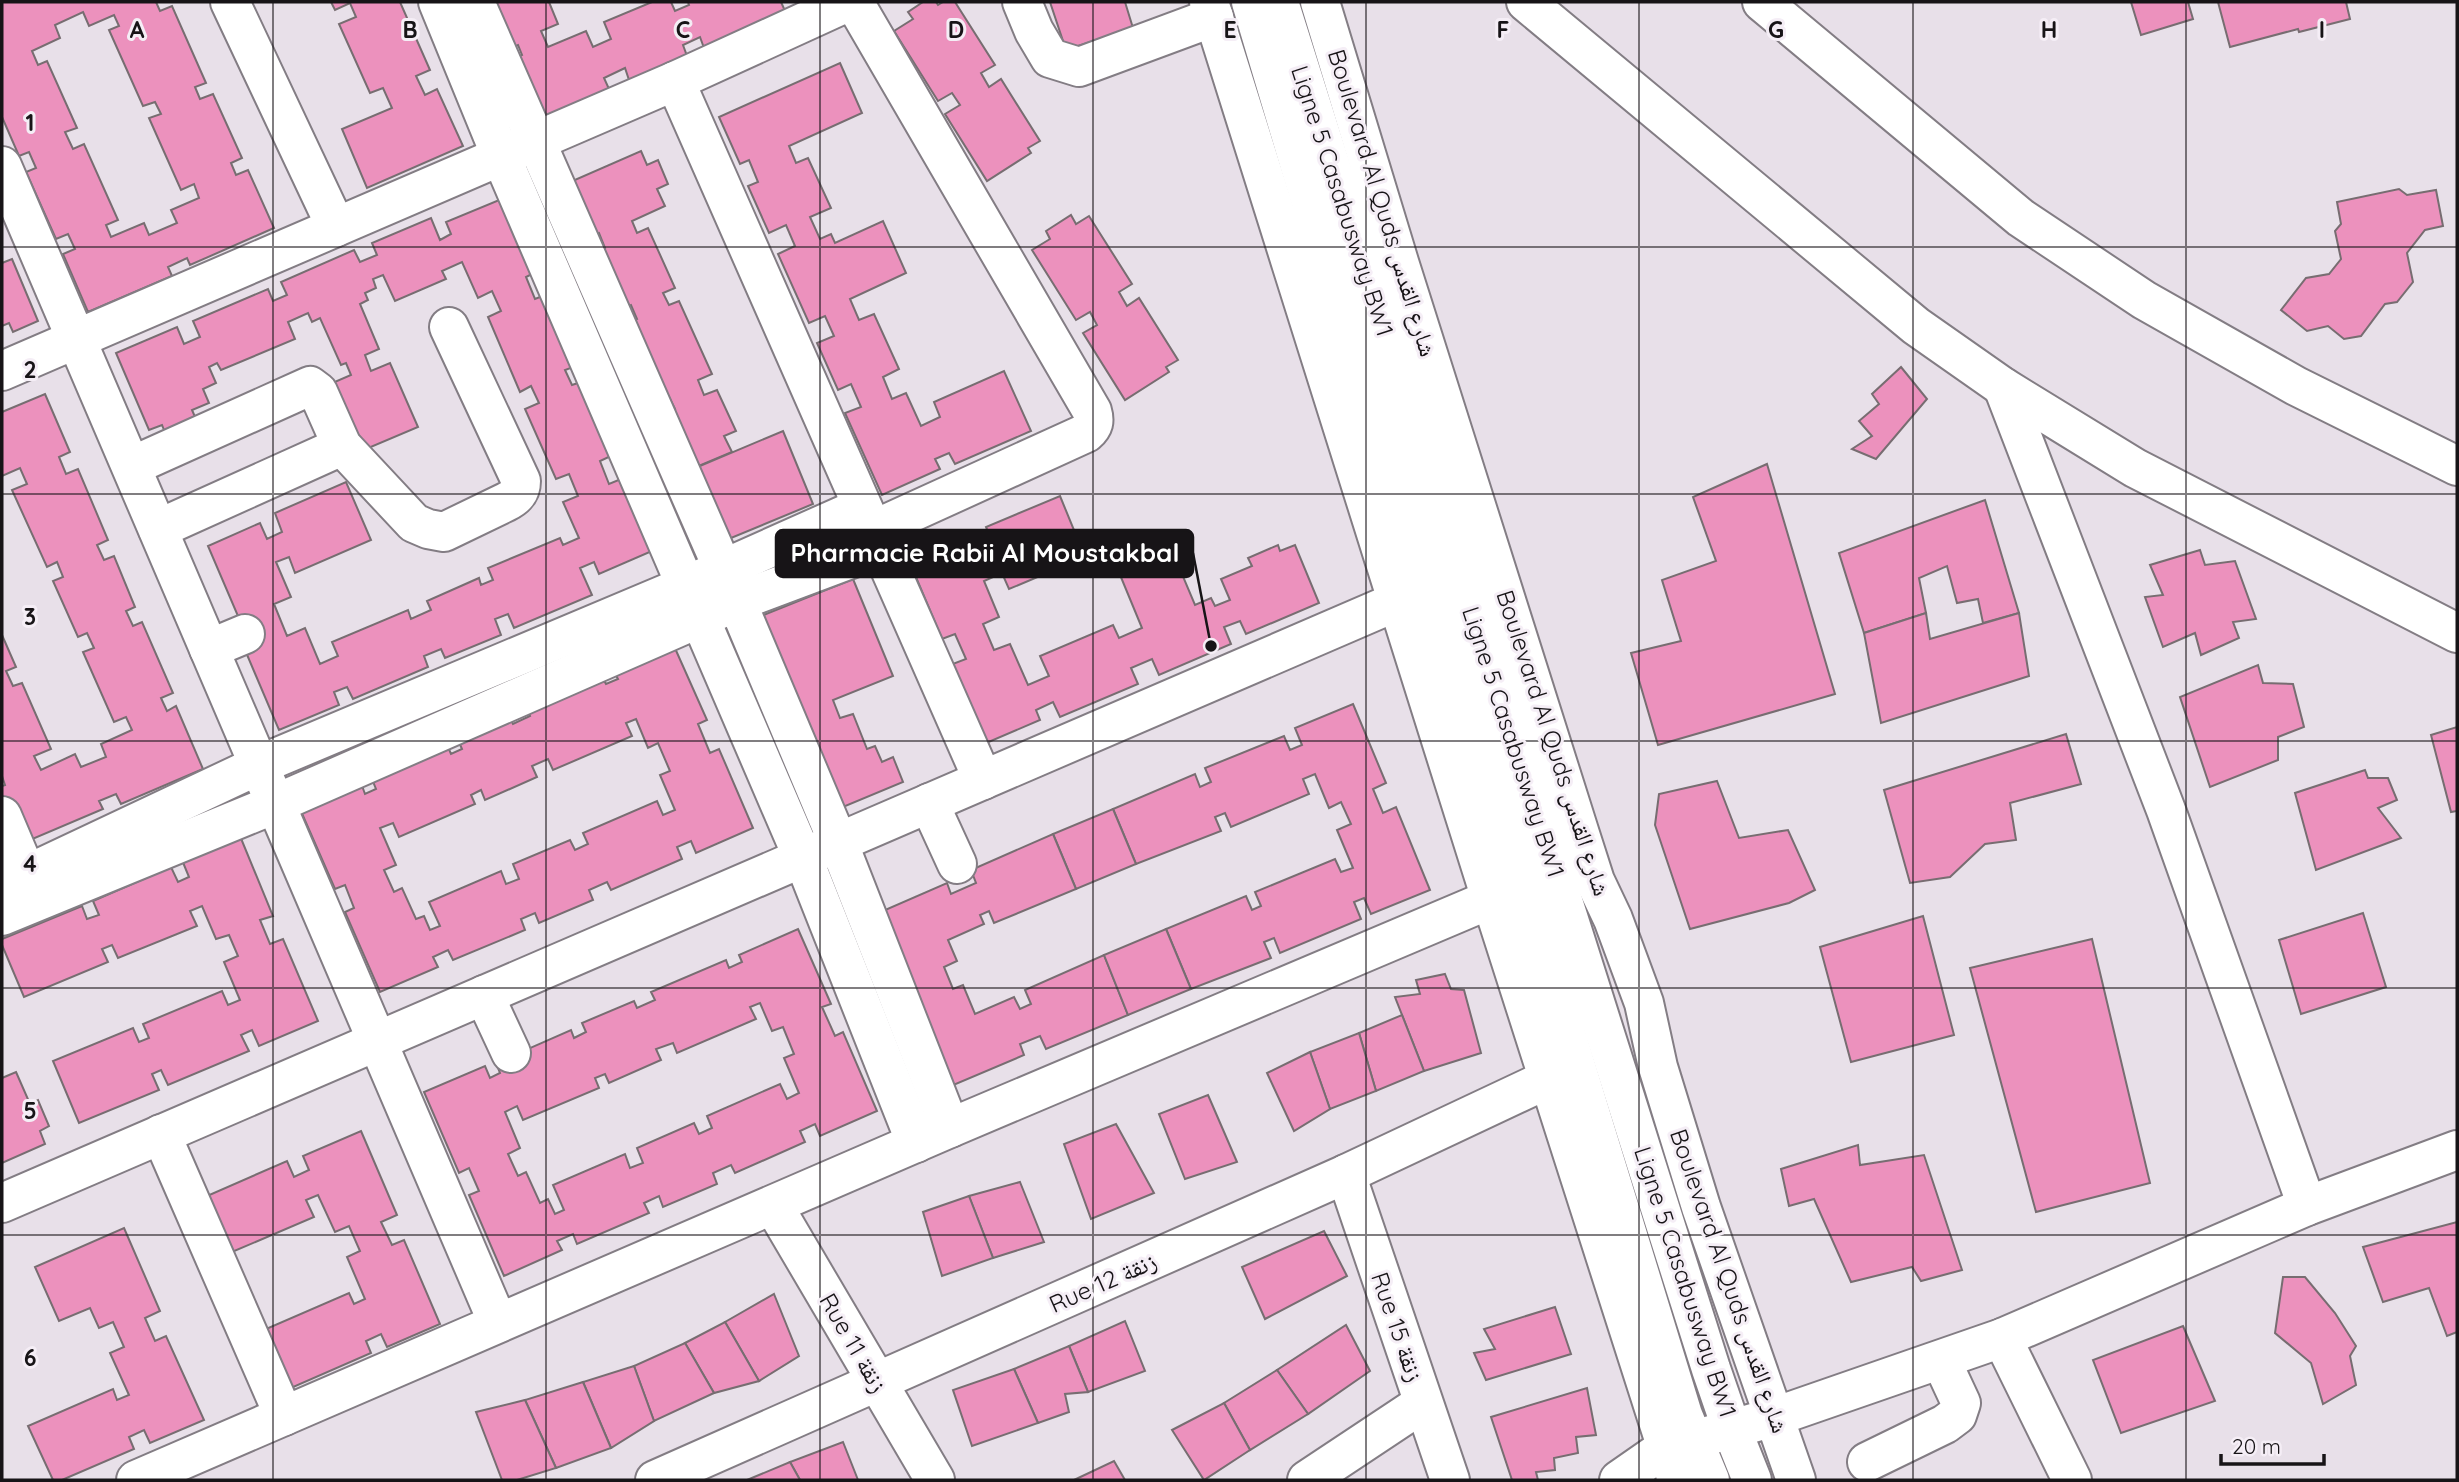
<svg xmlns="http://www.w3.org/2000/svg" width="2459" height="1482" font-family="Quicksand,'Noto Naskh Arabic',sans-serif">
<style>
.building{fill:#ec91bd;stroke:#776d71;stroke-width:2;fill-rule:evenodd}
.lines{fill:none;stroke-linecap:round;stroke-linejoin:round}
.minor-casing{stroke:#837d84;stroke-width:42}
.major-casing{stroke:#837d84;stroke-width:42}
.minor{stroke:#fff;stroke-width:38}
.major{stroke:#fff;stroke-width:38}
.grid{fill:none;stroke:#171417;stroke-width:2;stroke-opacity:0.55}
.labels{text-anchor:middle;stroke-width:6;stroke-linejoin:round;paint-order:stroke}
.street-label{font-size:24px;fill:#171417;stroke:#f5eef6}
.grid-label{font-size:23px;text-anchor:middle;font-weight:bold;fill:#171417;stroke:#f5eef6;stroke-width:6;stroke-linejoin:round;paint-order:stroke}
.leader{fill:none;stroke:#171417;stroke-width:2.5}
.callout-dot{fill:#171417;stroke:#f5eef6;stroke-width:2.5}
.callout{fill:#171417;stroke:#171417;stroke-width:2.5}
.callout-label{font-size:26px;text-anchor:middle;font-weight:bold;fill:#fff}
</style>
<rect width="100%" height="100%" fill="#e8e0e9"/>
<g class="building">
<path d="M2,2H156L160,11L172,6L206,83L195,87L200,99L213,94L242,158L231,163L236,175L248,170L274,228L190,265L187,258L168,267L172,276L88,312L63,254L75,249L68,234L56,239L26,172L36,168L29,152L19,156L2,117ZM83,12L89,26L114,15L119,26L109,30L143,106L155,102L161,114L149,118L181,190L194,184L199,198L171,210L177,223L149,235L144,223L111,237L106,225L118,220L84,144L73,149L65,132L77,128L47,61L38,65L32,51L60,38L55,25Z"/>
<polygon points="331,2 400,2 430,70 416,76 425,95 437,89 463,146 367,188 342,129 392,108 383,88 370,93 339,24 356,17 350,3 335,10"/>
<polygon points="483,2 549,2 558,24 541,31 548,47 586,31 593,47 611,39 604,22 652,2 671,2 675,11 689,5 688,2 781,2 786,13 704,48 700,37 683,45 687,56 629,80 625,68 604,78 609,89 534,121 508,61 522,55 518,45 504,51"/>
<polygon points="923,2 936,2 938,5 943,2 955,2 995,65 981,73 989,87 1001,79 1040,141 1028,148 1031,153 987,181 945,114 960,105 952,93 938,101 894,31 913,19 908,12"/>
<polygon points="1050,2 1125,2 1133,28 1066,50"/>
<polygon points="2131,2 2188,2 2193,19 2141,35"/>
<polygon points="2218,2 2346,2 2350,19 2299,32 2298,29 2230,47"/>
<polygon points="840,63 862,113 789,146 796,163 808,158 831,208 810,217 820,239 831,234 835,243 883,221 906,273 850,299 859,320 874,314 899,369 883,377 892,399 906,393 921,426 940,417 934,402 1004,371 1031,431 955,464 949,453 935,459 940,469 882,495 845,413 861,407 851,384 838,390 817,343 834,336 825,316 809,323 778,254 795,246 786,225 769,233 748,186 758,182 749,160 740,164 719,117"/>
<polygon points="641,151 647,165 658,160 668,184 657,189 665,206 632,221 637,233 648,228 675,288 663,293 669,305 679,301 712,374 698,380 704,395 717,390 736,431 724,436 732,452 694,468 659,416 675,409 667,393 654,399 621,326 637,319 631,305 616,312 590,255 605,248 599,233 585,239 561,186"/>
<polygon points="2399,189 2407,195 2436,190 2443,226 2425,230 2407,253 2413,282 2397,302 2385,304 2361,336 2344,339 2328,326 2307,331 2281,310 2306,278 2329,274 2341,259 2335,231 2341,224 2337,202"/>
<polygon points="504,198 536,272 526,277 535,299 545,295 576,366 565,370 572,385 581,382 613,455 600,461 609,484 621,479 652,551 599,574 594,562 580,568 592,595 514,628 508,614 495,619 501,635 445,658 441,649 424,656 428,667 353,699 347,687 334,692 339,705 279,730 245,650 241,623 208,546 260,523 267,539 282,532 275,513 346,482 371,540 295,573 289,557 276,562 291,597 274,604 287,636 305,628 320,664 338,656 332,642 408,610 411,619 431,610 427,601 479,578 481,585 493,580 488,568 560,538 563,545 579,538 563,502 578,496 569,474 556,479 525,409 539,403 531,386 520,392 488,317 501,311 492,291 478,298 462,262 442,271 446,279 395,301 383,275 373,279 376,288 365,293 368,300 360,304 379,349 365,355 371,371 390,363 418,427 359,452 330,384 351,375 346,363 341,365 320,318 312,322 308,313 288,322 295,339 221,370 217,363 209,367 216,383 203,389 209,403 192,410 199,426 168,440 162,425 149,430 116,353 177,327 184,344 200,337 193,321 268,289 273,301 287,295 281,282 354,250 360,262 377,255 372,243 431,218 440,240 451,234 446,222"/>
<polygon points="1071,215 1076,224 1089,216 1132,284 1119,292 1127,306 1139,298 1178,360 1166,367 1169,372 1125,400 1083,333 1097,325 1090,312 1076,320 1032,250 1050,239 1046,231"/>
<polygon points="12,259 38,321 13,332 9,323 2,326 2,263"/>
<polygon points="1901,367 1927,399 1876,459 1852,449 1872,436 1859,421 1879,404 1872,394"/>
<polygon points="45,394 70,452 59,457 66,474 78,469 108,540 97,545 104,560 114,556 135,607 126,611 133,626 142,622 173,693 161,698 167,711 176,706 203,769 121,804 116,794 99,801 103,809 16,846 2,812 2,786 5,785 2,776 2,635 16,667 6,671 13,686 22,683 51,749 34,756 41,770 75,754 81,767 106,757 101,744 132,730 126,717 114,722 83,652 94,648 87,633 78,637 53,581 63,577 57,562 47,567 12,490 27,484 20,468 2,476 2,412"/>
<polygon points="783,431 813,504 719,543 688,471"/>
<polygon points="1767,464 1835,694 1658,745 1631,653 1681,641 1662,580 1716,561 1693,497"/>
<polygon points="1060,496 1085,557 1009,589 1002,573 984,581 999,617 983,624 994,650 1010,644 1028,685 1049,676 1040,656 1113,625 1119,638 1142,628 1118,570 1171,548 1195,605 1211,598 1215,606 1230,600 1221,579 1252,566 1248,558 1278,545 1280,551 1295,545 1319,603 1246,634 1240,621 1224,627 1231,644 1159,675 1152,659 1131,668 1138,684 1060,717 1053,702 1036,710 1040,720 984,744 950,665 966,659 955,634 942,639 910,563 968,538 975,554 994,546 986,527"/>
<polygon points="1985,500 2019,613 1983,623 1978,599 1957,603 1947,566 1919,578 1926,613 1864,633 1839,553"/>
<polygon points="2200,550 2205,565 2235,561 2256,619 2233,622 2239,638 2201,655 2195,633 2163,647 2145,597 2163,595 2150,565"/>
<polygon points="853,579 893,676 833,700 840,718 853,714 867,749 875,746 882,762 893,757 903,782 831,812 751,620"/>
<polygon points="1926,613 1930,639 2019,613 2029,676 1881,723 1864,633"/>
<path d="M674,646L707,720L698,724L710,753L719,749L753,828L696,853L691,841L677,847L682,859L611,890L607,882L589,890L593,900L539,923L535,913L521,919L525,930L453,960L448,950L433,957L438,967L380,992L345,912L354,908L345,885L335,889L300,809L361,783L365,794L376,789L372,779L448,747L451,754L462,749L458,740L510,718L513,724L530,716L527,709L602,677L606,684L618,679L614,672ZM636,719L648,748L658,743L670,771L660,775L675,810L663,815L657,801L583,833L588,844L575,850L570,840L513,864L519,879L506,884L501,871L429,902L440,926L430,930L424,916L416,919L402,888L394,892L384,870L396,865L380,828L393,823L399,837L475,804L471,795L481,790L485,800L537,777L532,766L548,759L553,770L632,736L626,723Z"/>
<polygon points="2258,665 2263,683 2293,684 2304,727 2278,737 2278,760 2210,787 2180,697"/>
<polygon points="1353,704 1386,783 1373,789 1383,813 1396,807 1430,890 1371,914 1364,898 1354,902 1361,919 1280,953 1274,938 1264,942 1271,958 1191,989 1166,929 1246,896 1252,910 1261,906 1255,892 1335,859 1341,872 1353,868 1337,830 1351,824 1341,802 1329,808 1315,774 1303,779 1309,794 1231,827 1225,813 1215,817 1221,831 1136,864 1113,809 1195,774 1200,787 1211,782 1205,768 1284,736 1290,750 1302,745 1295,728"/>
<polygon points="2457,727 2457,811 2451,812 2431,735"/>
<polygon points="2066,734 2081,784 2010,803 2016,840 1985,844 1950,877 1910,883 1884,790"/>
<polygon points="2365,770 2368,778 2388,778 2397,800 2378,808 2401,838 2316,870 2295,793"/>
<polygon points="1717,781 1739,838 1788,830 1815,890 1789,903 1690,929 1655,825 1659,794"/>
<polygon points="1113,809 1136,864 1076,889 1053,834"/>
<polygon points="1053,834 1076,889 994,923 989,911 980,915 984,924 948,940 957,961 944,967 953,989 963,985 975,1014 1014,997 1020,1009 1031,1004 1025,990 1104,955 1128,1015 1046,1049 1040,1036 1020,1044 1024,1055 944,1089 869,917 947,883 951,894 976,883 971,870"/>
<polygon points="240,836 273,916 260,920 270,944 283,939 318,1021 259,1046 252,1030 241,1035 249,1051 168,1085 161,1070 152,1074 159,1090 79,1123 53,1061 133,1028 139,1042 149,1038 143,1024 222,991 228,1005 240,1000 224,962 238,956 229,935 216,939 202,906 190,911 197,926 118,958 112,945 102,949 108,962 24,997 2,945 2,939 82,906 87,919 99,915 93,901 171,867 178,882 189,877 182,860"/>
<polygon points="2363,913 2386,987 2301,1014 2279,940"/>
<polygon points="1923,916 1954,1035 1851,1062 1820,947"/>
<path d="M798,929L831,1004L822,1007L835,1036L843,1032L877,1111L820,1136L815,1124L800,1131L805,1142L735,1173L731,1165L713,1173L717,1184L663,1207L659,1196L644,1203L649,1213L577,1244L573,1234L557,1241L562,1250L504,1276L469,1195L479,1191L469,1168L459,1173L424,1092L485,1066L490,1078L500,1073L496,1063L571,1030L574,1038L586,1032L582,1023L634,1001L637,1008L655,1000L651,992L726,960L729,968L742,962L739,955ZM760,1003L772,1031L783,1027L794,1054L784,1058L799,1093L787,1099L780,1084L707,1116L712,1128L699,1134L694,1123L637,1148L643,1163L630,1168L625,1154L553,1185L564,1210L555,1214L548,1199L540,1203L526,1172L518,1176L508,1154L520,1148L505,1112L517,1106L523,1120L599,1088L595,1078L605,1074L609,1083L661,1060L656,1049L673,1043L677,1053L756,1019L750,1007Z"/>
<polygon points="1166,929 1191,989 1128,1015 1104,955"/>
<polygon points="2092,939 2150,1183 2036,1212 1970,968"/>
<polygon points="1445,974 1451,989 1464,990 1481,1053 1424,1071 1395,997 1420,994 1416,980"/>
<polygon points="1402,1015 1424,1071 1376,1091 1359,1033"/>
<polygon points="1359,1033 1376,1091 1330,1109 1310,1052"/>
<polygon points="1310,1052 1330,1109 1294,1131 1267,1073"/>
<polygon points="16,1072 30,1104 38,1100 49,1126 40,1131 45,1144 2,1163 2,1078"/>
<polygon points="1208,1095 1237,1162 1185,1179 1159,1114"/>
<polygon points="1116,1124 1154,1193 1091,1219 1064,1144"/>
<polygon points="361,1131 397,1215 381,1222 392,1245 404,1240 440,1324 387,1347 381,1334 366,1341 371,1353 291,1388 266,1329 349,1293 354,1304 365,1299 347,1257 360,1251 349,1226 335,1232 318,1195 306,1200 314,1217 232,1252 207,1196 287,1161 294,1177 309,1170 303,1156"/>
<polygon points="1858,1145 1860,1165 1924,1155 1962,1270 1921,1281 1912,1267 1851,1282 1814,1199 1789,1206 1781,1169"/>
<polygon points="1020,1182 1044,1242 993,1258 969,1196"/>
<polygon points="969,1196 993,1258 942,1276 923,1212"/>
<polygon points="2457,1222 2457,1332 2447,1336 2429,1288 2383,1302 2363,1247"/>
<polygon points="124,1228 160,1311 145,1318 155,1341 166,1336 204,1420 150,1443 144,1430 129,1437 134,1449 62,1480 53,1480 28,1426 113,1389 117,1400 129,1395 110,1353 124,1347 113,1322 99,1328 90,1308 59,1321 35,1267"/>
<polygon points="1324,1231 1347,1276 1265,1319 1242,1267"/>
<polygon points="2283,1277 2305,1277 2335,1313 2356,1346 2350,1356 2356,1385 2323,1404 2311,1363 2275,1333"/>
<polygon points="774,1294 799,1356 759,1381 725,1322"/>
<polygon points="1555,1307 1571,1354 1486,1380 1474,1353 1495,1349 1484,1329"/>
<polygon points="1125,1321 1145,1371 1088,1392 1069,1346"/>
<polygon points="725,1322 759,1381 714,1393 685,1343"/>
<polygon points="1346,1325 1370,1371 1308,1414 1277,1370"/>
<polygon points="2183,1326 2215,1401 2121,1433 2093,1360"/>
<polygon points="685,1343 714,1393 654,1421 634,1366"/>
<polygon points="1069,1346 1088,1392 1065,1394 1069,1412 1038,1423 1014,1369"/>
<polygon points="634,1366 654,1421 611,1448 583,1382"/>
<polygon points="1014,1369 1038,1423 972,1446 953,1390"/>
<polygon points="1277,1370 1308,1414 1250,1450 1224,1403"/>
<polygon points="583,1382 611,1448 556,1468 525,1400"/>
<polygon points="1587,1388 1596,1435 1576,1437 1578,1453 1554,1458 1555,1470 1536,1472 1538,1480 1512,1480 1491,1417"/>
<polygon points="525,1400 556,1468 517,1480 502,1480 476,1412"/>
<polygon points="1224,1403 1250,1450 1204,1480 1172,1430"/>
<polygon points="843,1442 858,1480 800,1480 790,1462"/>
<polygon points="1114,1461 1125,1480 1074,1480"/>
<polygon points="790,1462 800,1480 747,1480"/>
</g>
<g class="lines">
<g class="minor-casing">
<g id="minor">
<polyline points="230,2 336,227"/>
<polyline points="438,2 501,156 803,858 916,1143"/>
<polyline points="475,2 723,569 838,842 950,1128"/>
<path d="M854,2L1092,411C1095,421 1094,426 1086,433L873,530"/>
<polyline points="1022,2 1034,31 1050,58 1079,67 1214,17"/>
<polyline points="1251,2 1302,173 1683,1415 1710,1480"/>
<polyline points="1279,2 1711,1369 1732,1430 1752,1480"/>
<polyline points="1526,2 1916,326 2003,387 2135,468 2457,633"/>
<polyline points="1762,2 2021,218 2144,300 2296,386 2457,466"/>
<polyline points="675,81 983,780"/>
<polyline points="2,166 498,1323"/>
<polyline points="2,371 675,81 848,2"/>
<polyline points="2003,387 2166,810 2307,1206"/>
<path d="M132,466L310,386L318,392L342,446L414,523L428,529L444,532L506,502C516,497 521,492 521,481L449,327"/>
<polyline points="158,529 342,446"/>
<polyline points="209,649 245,634"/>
<polyline points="929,803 957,864"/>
<polyline points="2,816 27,875"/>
<polyline points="2,886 259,765 687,585 862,507"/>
<polyline points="2,916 275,804 736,602 880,548"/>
<polyline points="484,995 511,1053"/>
<polyline points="161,1134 284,1416"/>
<polyline points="1346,1174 1450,1480"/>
<polyline points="2,1203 1398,601"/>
<polyline points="773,1205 935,1480"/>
<polyline points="2002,1338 2072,1480"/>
<polyline points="1867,1462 1945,1424 1957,1415 1961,1403 1941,1360"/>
<polyline points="136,1480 950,1128 1491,899"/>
<polyline points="655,1480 1346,1174 1548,1079"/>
<polyline points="1307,1480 1423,1403"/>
<polyline points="1619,1480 1665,1448 1774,1417 2002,1338 2307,1206 2457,1150"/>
</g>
</g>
<g class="major-casing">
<g id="major">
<polyline points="1209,2 1491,899 1677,1480"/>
<polyline points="1320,2 1399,262 1579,831 1595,881 1613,919 1644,1003 1658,1067 1701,1207 1796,1480"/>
</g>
</g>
<use href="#minor" class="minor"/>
<use href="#major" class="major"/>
</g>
<path class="grid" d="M273,2V1480M546,2V1480M820,2V1480M1093,2V1480M1366,2V1480M1639,2V1480M1913,2V1480M2186,2V1480M2,247H2457M2,494H2457M2,741H2457M2,988H2457M2,1235H2457"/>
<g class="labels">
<g class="street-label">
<text transform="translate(1342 201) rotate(72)" y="8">Ligne 5 Casabusway BW1</text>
<text transform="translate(1382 203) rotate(73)" y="8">Boulevard Al Quds شارع القدس</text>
<text transform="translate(1513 742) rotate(72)" y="8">Ligne 5 Casabusway BW1</text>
<text transform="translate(1553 743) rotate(72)" y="8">Boulevard Al Quds شارع القدس</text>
<text transform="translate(1729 1281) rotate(71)" y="8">Boulevard Al Quds شارع القدس</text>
<text transform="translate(1685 1282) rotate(72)" y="8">Ligne 5 Casabusway BW1</text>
<text transform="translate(1103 1283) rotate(-24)" y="8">Rue 12 زنقة</text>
<text transform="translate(1397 1327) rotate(71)" y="8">Rue 15 زنقة</text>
<text transform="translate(853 1343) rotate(60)" y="8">Rue 11 زنقة</text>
</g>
</g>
<g class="grid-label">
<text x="137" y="38">A</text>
<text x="410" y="38">B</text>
<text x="683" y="38">C</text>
<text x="956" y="38">D</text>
<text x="1230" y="38">E</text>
<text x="1503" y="38">F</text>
<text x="1776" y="38">G</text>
<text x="2049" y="38">H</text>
<text x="2322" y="38">I</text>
<text x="30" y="131">1</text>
<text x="30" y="378">2</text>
<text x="30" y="625">3</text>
<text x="30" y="872">4</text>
<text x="30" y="1119">5</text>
<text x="30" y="1366">6</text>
</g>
<path class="leader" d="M1211 646L1193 553"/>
<circle class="callout-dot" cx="1211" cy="646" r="7"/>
<rect class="callout" x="776" y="530" width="417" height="47" rx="7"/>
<g class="callout-label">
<text x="985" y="562">Pharmacie Rabii Al Moustakbal</text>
</g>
<rect width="2459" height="1482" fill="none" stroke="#171417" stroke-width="7"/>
<path d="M2221 1454v10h103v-10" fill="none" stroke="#171417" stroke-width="3.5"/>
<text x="2232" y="1454" font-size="21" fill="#171417" stroke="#f5eef6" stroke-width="5" paint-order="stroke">20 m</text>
</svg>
